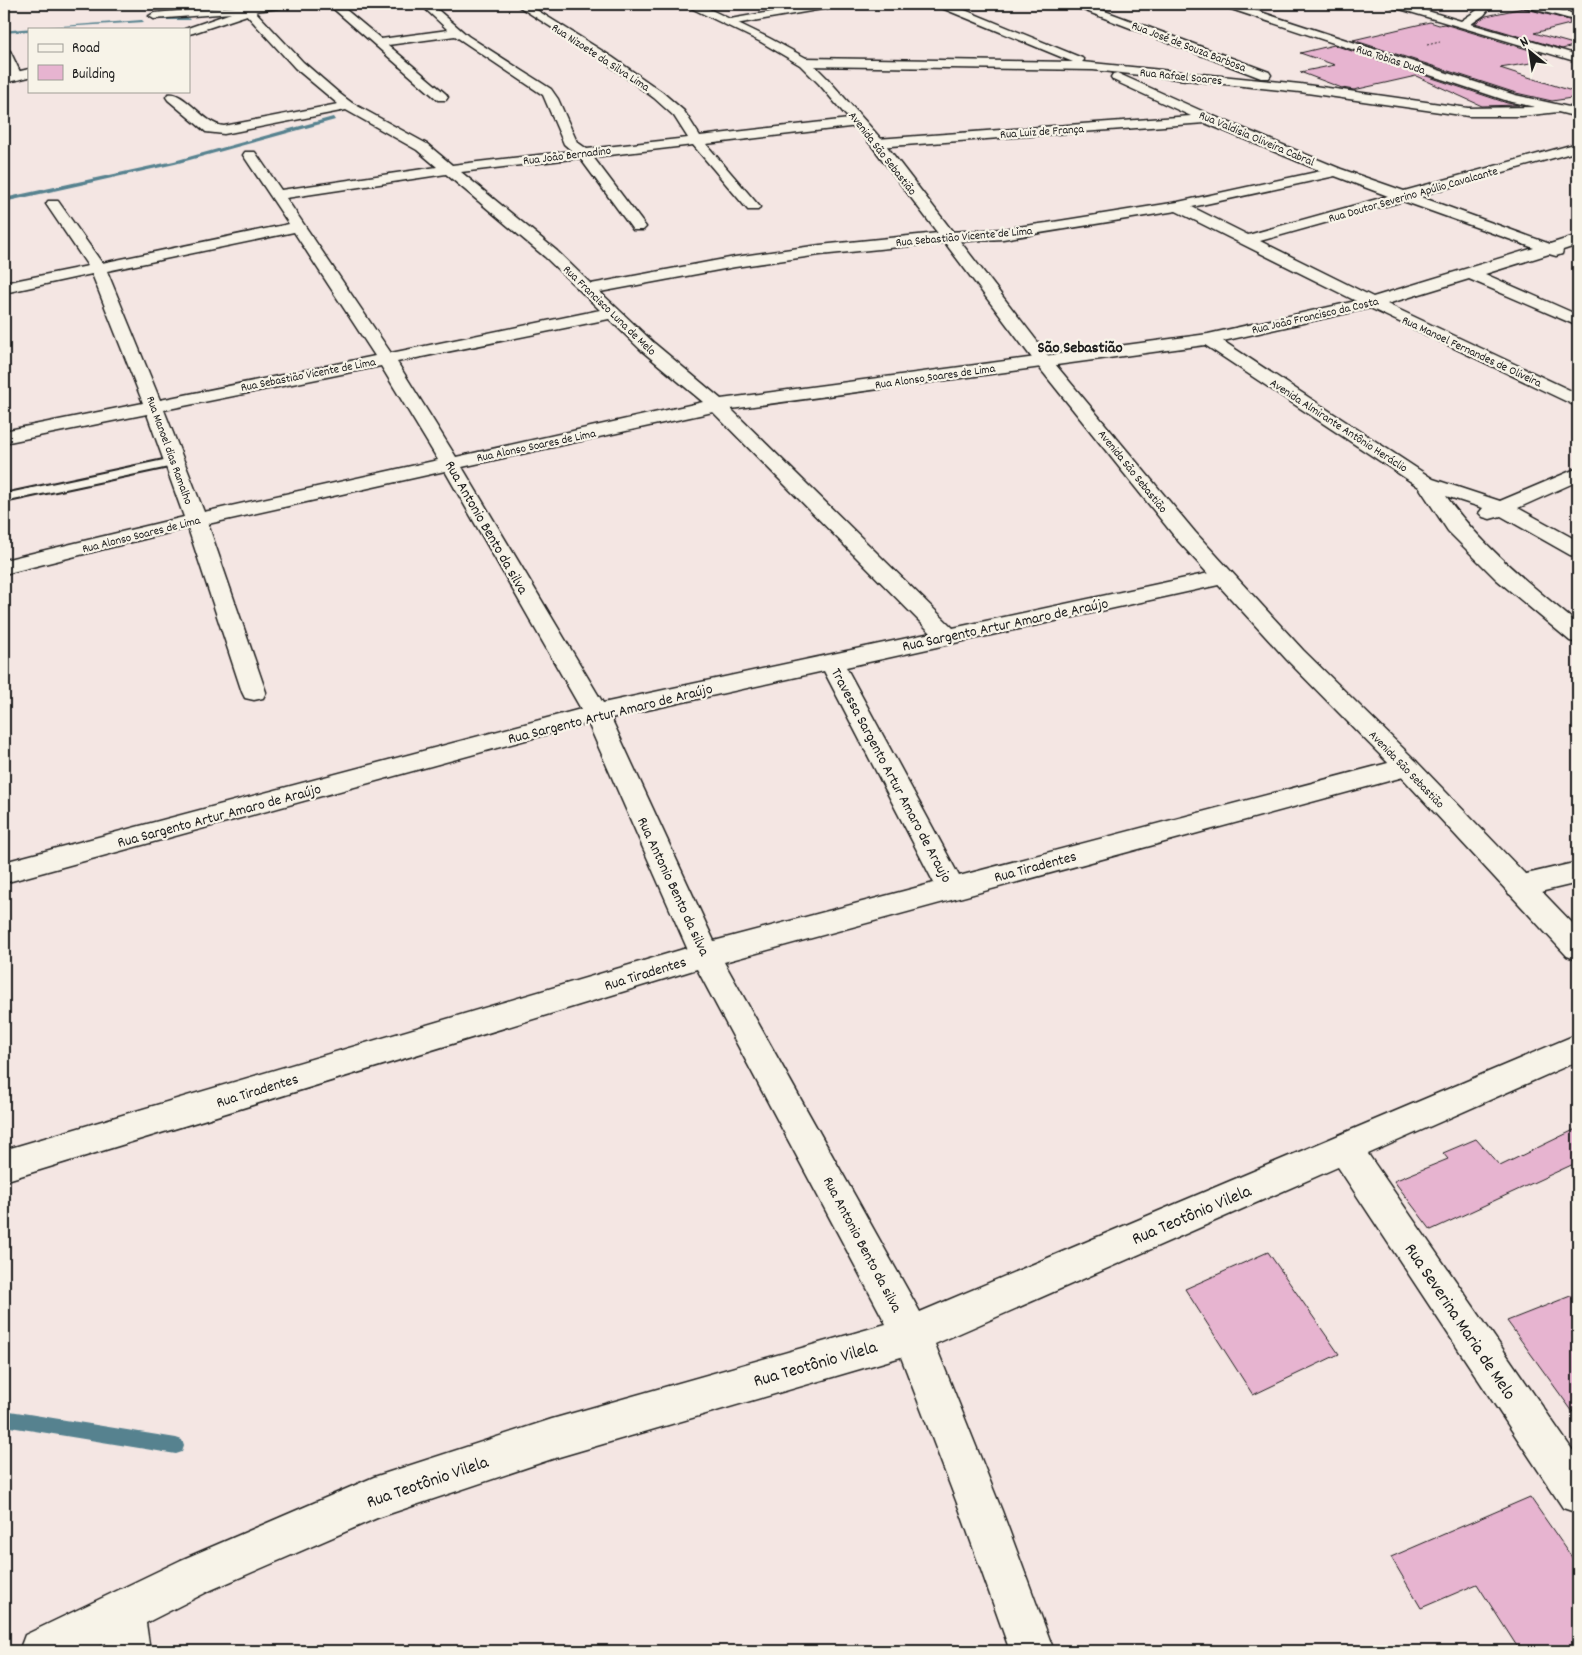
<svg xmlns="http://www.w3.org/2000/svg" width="1582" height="1655" font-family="Dekko,sans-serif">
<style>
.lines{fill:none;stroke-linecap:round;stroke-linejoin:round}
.stream{fill:#56828f;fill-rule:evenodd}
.building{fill:#e7b4d0;stroke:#1c1c1c}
.lane-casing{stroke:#1c1c1c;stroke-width:4}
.street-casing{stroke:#1c1c1c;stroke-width:3}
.secondary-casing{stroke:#1c1c1c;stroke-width:3}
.path{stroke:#1c1c1c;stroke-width:1;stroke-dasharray:2 2;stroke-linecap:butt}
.lane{fill:#f7f3e8;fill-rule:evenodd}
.street{fill:#f7f3e8;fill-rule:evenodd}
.secondary{fill:#f7f3e8;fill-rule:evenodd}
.labels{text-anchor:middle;stroke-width:4.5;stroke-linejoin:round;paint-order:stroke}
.far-street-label{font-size:12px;fill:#1c1c1c;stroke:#f7f3e8}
.street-label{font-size:15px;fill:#1c1c1c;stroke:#f7f3e8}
.far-district-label{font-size:16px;font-weight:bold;fill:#1c1c1c;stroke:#f7f3e8}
.near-street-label{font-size:18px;fill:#1c1c1c;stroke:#f7f3e8}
</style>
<rect width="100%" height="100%" fill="#f4e6e3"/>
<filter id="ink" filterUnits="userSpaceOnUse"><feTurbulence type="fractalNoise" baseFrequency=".02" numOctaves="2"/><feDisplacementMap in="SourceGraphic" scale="10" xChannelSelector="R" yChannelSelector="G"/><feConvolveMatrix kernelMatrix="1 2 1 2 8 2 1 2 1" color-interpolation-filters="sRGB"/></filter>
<g filter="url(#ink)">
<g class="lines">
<g class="stream">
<polygon points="188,18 190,20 156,20 158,19"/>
<polygon points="142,20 144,22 29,29 29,31 4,33 4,31 21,29"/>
<polygon points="333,117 335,120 175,164 4,202 4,198 174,161"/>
<polygon points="4,1410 176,1438 182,1440 184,1446 182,1452 176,1454 4,1426"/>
</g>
</g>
<g class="building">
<polygon points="1523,8 1569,20 1570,24 1534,33 1577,45 1562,49 1475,23 1486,16"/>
<polygon points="1430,22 1439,25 1444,24 1543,54 1537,55 1549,60 1500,68 1578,93 1578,97 1552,101 1516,93 1353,40"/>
<polygon points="1334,45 1507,103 1519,105 1482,106 1416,76 1354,90 1342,88 1300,72 1335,65 1300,53"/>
<polygon points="1578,1128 1578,1162 1431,1230 1394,1181 1448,1159 1443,1153 1476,1139 1500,1166"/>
<polygon points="1268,1252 1339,1354 1253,1395 1185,1289"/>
<polygon points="1578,1293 1578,1419 1507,1321"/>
<polygon points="1530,1497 1578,1566 1578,1651 1520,1651 1477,1584 1421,1608 1391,1557"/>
</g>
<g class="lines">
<g class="lane-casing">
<polygon id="lane" points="173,458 178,459 180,462 178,465 4,502 4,494"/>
</g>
<g class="street-casing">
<g id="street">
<path d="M259,4H293L288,7L255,11L303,62L340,94L352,103L427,144L452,165L572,151L564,144L543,95L455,36L388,45L446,94L448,97L446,100H438L328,4H339L381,39L448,30L420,4H431L468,36L551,89L558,99L577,142L587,149L688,138L674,116L654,98L604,61L515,4H527L612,57L662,92L684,111L700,136L858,118L865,122L858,126L706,144L760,207L758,210H748L693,145L593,157L646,227L643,230H633L580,158L461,172L557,251L591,284L735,257L820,245L948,232L1003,229L1047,223L1178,202L1321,171L1205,123L877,147L870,143L877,139L1191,116L1113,80L1111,77L1113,74L1117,73L1213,116L1341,169L1404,191L1578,143V151L1418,196L1550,244L1578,235V245L1563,250L1562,254L1556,256L1549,254L1485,274L1578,315V326L1469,279L1387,304L1578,394V407L1370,308L1223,341L1433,479L1500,501L1578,468V481L1518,508L1578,541V557L1570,555L1501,516L1490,519L1483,517L1479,513L1483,508L1446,496C1482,547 1531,585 1578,624V643L1570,641L1496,579L1448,531L1419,487L1205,345L731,409L953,628L1223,570L1231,572L1234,577L1231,582L1223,584L846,667L959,876L1407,758L1416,761L1420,767L1416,773L1407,776L724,962L920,1312L1578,1034V1061L1368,1154L1578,1458V1513L1563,1508L1338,1167L935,1344L1002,1511L1054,1651H1010L960,1511L901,1357L552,1459L377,1518L211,1590L146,1623L150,1651H106L105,1643L88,1651H19L25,1635L181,1560L374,1477L552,1419L886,1324L697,969L4,1181V1150L687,948L588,723L4,883V862L581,709L445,471L208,524L266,692L263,698L254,700L245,698L242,692L188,528L4,574V560L184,517L147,414L4,443V431L143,403L92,274L4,293V283L88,266L46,204L48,201H58L102,263L289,224L243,155L245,152H255L281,190L437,167L417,150L346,110L224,134L206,132L168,100L166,97L168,94C184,90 204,125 224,126L338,104L295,68L244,12L154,19L149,16L154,13ZM446,174L545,257L600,310L391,353L286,198ZM1335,176L1388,196L1248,235L1192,207ZM1403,201L1534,248L1373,297L1260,241ZM1176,211L1356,301L1208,334L721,399L654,343L600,292L735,267L820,255L948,242L1003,239ZM294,232L375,356L160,400L107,271ZM609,319L642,351L703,402L456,457L397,362ZM381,366L438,460L204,512L164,410ZM713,412L931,633L603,703L462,467ZM824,671L934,883L714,941L611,718Z"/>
<polygon points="817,4 839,4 834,7 730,25 725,22 730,19"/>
<polygon points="936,4 950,4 1082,58 1084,60 1082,62 1300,84 1468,108 1535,107 1508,101 1222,6 1221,4 1236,4 1515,95 1578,109 1578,117 1558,112 1522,116 1468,116 1300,92 1093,70 804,66 798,62 804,58 1073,62 937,6"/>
<polygon points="1072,4 1086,4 1269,72 1271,75 1269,78 1261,78 1073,6"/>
<polygon points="1389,4 1404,4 1461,21 1476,11 1482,4 1493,4 1484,15 1471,24 1578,55 1578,62 1390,6"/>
<polygon points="1521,4 1537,4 1578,15 1578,21 1522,6"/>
<path d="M4,48L10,51L22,76L20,79L16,80C4,77 3,57 4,48Z"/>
<polygon points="1578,862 1578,883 1519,897 1509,894 1505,886 1509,878"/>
</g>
</g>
<g class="secondary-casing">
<g id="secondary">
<polygon points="257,4 271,4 253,13 193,33 189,34 189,29 185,29"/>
<polygon points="686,4 699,4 769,38 808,59 827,78 882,140 1050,358 1195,532 1303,650 1416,761 1578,929 1578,960 1567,956 1398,773 1287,660 1179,542 1038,366 872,146 819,84 800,65 761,42 687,6"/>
<polygon points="29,69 29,77 4,83 4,75"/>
</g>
</g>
<polyline class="path" points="1427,45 1440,42"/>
<use href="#lane" class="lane"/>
<use href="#street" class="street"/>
<use href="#secondary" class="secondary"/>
</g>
</g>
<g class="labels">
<g class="far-street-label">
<text transform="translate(1189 46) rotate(21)" y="4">Rua José de Souza Barbosa</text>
<text transform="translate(601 57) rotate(33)" y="4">Rua Nizoete da Silva Lima</text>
<text transform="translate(1391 59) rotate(18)" y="4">Rua Tobias Duda</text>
<text transform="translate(1181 76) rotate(6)" y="4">Rua Rafael Soares</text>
<text transform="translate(1042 131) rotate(-4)" y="4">Rua Luiz de França</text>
<text transform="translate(1257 138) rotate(23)" y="4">Rua Valdisia Oliveira Cabral</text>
<text transform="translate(883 153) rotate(52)" y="4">Avenida São Sebastião</text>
<text transform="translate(567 155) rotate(-7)" y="4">Rua João Bernadino</text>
<text transform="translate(1413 194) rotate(-16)" y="4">Rua Doutor Severino Apúlio Cavalcante</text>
<text transform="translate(964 236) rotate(-5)" y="4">Rua Sebastião Vicente de Lima</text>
<text transform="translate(610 310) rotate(44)" y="4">Rua Francisco Luna de Melo</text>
<text transform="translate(1315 315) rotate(-13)" y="4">Rua João Francisco da Costa</text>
<text transform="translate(1472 351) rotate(25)" y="4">Rua Manoel Fernandes de Oliveira</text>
<text transform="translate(308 374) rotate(-11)" y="4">Rua Sebastião Vicente de Lima</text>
<text transform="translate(935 376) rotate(-8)" y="4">Rua Alonso Soares de Lima</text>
<text transform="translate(1339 425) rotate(33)" y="4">Avenida Almirante Antônio Heráclio</text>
<text transform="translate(536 445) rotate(-12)" y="4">Rua Alonso Soares de Lima</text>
<text transform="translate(170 450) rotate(70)" y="4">Rua Manoel dias Ramalho</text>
<text transform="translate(1133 471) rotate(51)" y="4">Avenida São Sebastião</text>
<text transform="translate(141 534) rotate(-14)" y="4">Rua Alonso Soares de Lima</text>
<text transform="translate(1407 769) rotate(46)" y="4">Avenida São Sebastião</text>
</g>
<g class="street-label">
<text transform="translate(487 527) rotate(60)" y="5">Rua Antonio Bento da silva</text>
<text transform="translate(1005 624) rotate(-12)" y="5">Rua Sargento Artur Amaro de Araújo</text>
<text transform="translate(610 713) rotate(-14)" y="5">Rua Sargento Artur Amaro de Araújo</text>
<text transform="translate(892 775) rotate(62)" y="5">Travessa Sargento Artur Amaro de Araujo</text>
<text transform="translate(219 815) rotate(-15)" y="5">Rua Sargento Artur Amaro de Araújo</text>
<text transform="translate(1035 866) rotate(-15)" y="5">Rua Tiradentes</text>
<text transform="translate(674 886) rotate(65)" y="5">Rua Antonio Bento da silva</text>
<text transform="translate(645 973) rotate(-17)" y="5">Rua Tiradentes</text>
<text transform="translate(257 1090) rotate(-17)" y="5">Rua Tiradentes</text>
<text transform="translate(863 1244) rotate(62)" y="5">Rua Antonio Bento da silva</text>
</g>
<g class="far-district-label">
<text x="1080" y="352">São Sebastião</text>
</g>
<g class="near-street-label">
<text transform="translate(1191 1214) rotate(-23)" y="6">Rua Teotônio Vilela</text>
<text transform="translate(1461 1321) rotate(56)" y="6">Rua Severina Maria de Melo</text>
<text transform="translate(815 1363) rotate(-16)" y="6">Rua Teotônio Vilela</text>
<text transform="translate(427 1481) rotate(-19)" y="6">Rua Teotônio Vilela</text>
</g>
</g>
<rect width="1582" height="1655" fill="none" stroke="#f7f3e8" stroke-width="20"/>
<rect x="10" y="10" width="1562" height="1635" fill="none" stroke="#1c1c1c" stroke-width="2" filter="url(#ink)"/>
<rect x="28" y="28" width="162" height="65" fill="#f7f3e8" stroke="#9f9d96"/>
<rect x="38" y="44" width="25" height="8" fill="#f7f3e8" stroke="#9f9d96"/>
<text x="72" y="52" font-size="15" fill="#1c1c1c">Road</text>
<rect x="38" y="65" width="25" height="15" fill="#e7b4d0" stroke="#9f9d96"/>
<text x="72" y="78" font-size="15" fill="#1c1c1c">Building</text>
<g transform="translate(1530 52) rotate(330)" stroke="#f7f3e8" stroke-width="4" paint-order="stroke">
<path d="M0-4L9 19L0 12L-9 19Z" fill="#1c1c1c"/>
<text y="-8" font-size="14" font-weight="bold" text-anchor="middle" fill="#1c1c1c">N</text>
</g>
</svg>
